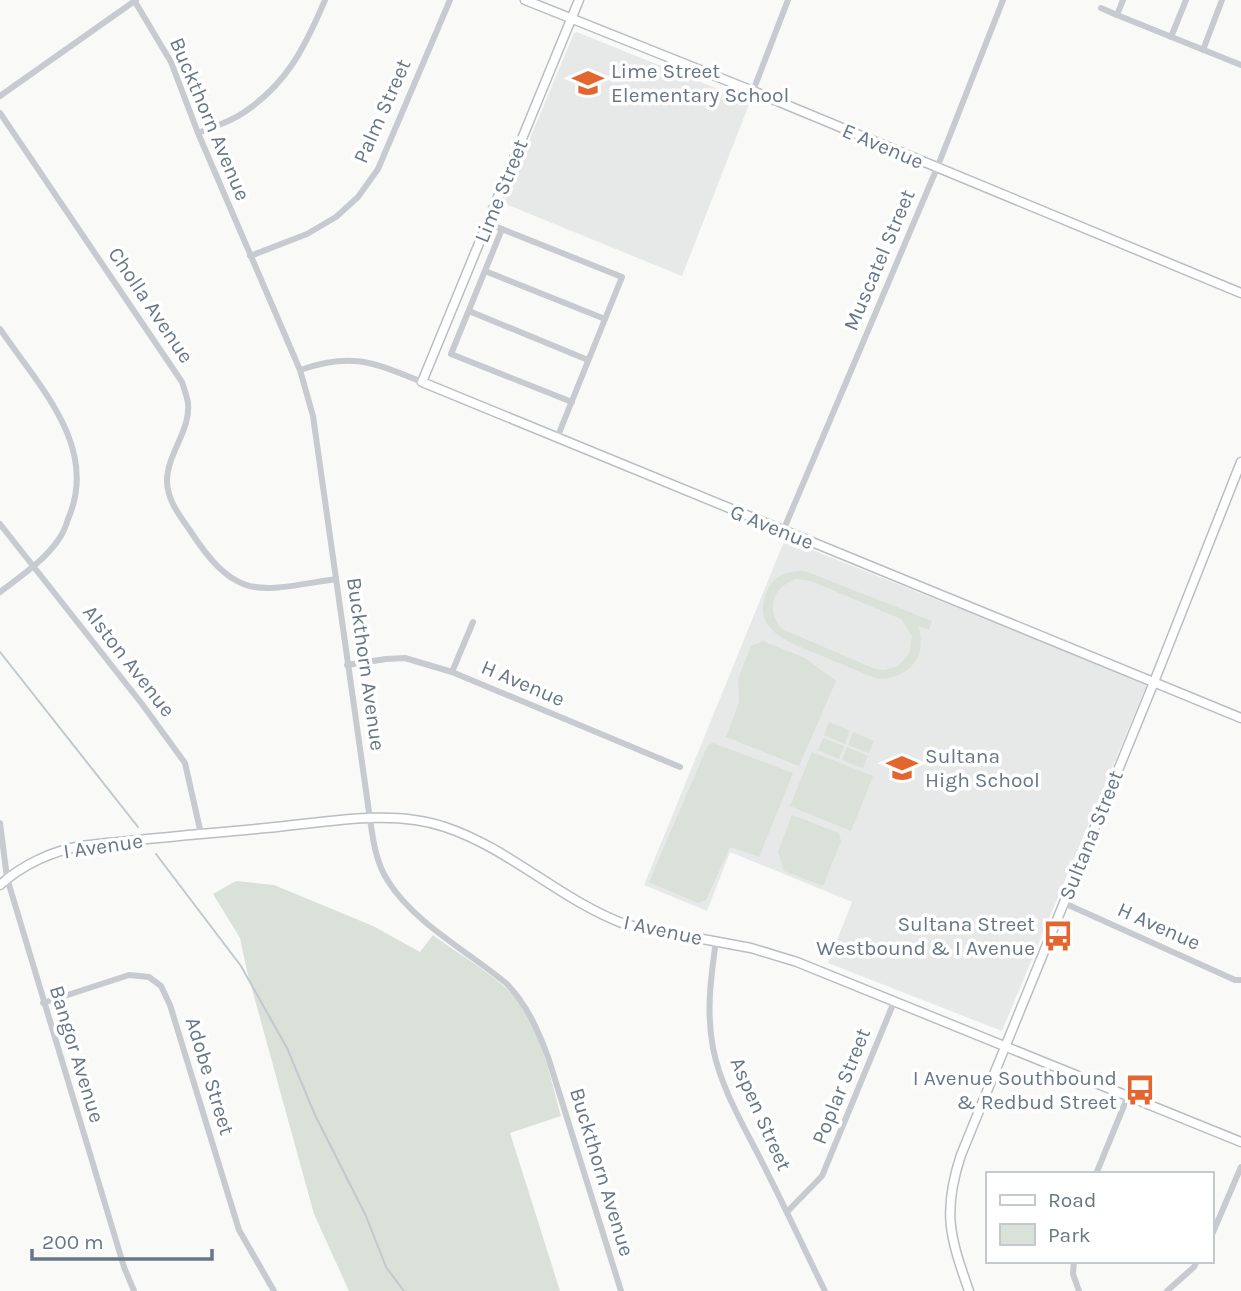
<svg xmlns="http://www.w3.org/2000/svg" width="1241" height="1291" font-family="Karla,sans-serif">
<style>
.built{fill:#e7e8e8}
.green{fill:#dae1d8;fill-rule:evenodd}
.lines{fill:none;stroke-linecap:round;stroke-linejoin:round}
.stream{stroke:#c0c9ce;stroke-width:2}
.secondary-casing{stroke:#b9bec3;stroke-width:11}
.street{stroke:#c7cace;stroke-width:6}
.secondary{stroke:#fff;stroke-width:8}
.labels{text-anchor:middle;stroke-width:7;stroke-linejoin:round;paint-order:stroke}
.poi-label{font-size:21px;fill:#687788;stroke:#fff;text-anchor:start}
.street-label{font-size:21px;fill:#687788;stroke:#fff}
</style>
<rect width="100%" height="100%" fill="#f9f9f7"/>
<g class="built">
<polygon points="577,32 750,102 682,276 503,203 574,33"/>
<polygon points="785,539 1147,684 1002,1031 828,963 852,902 730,852 707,911 644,885"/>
</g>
<g class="green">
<path d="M805,571L932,621L929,630L918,626C929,656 907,682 875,678C857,670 838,663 820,655C791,643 748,630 768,589C776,574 790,570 805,571ZM797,579L811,581L901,619L912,636L909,654L898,666L884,670L875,669L782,629C765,610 773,585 797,579Z"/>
<polygon points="763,641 805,658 836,681 799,766 726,737 739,702 738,679 751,646"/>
<polygon points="829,722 850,731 845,744 824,735"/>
<polygon points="853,732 874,741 869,753 848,745"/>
<polygon points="823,738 844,746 839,759 818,750"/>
<polygon points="713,743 793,773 759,857 730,847 706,900 698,903 649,882 708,745"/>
<polygon points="847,747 868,756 863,768 842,760"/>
<polygon points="812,752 873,776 851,831 790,806"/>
<polygon points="792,815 839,833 841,841 823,886 784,871 778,852"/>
<path d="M236,881L274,885L373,926L420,952L433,935C457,953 485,969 507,989C540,1021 549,1074 561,1116L510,1133L560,1291H349L314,1214L247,971L240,938L213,894Z"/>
</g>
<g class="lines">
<g class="stream">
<polyline points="0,652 138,827"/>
<polyline points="156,854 241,966 287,1048 315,1115 366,1216 386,1267 404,1291"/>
</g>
<g class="secondary-casing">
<g id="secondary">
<polyline points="525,0 753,91 1241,293"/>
<polyline points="579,0 422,382 1241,718"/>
<path d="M0,885C22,865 52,851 81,846C143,839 204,834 266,828C322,823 391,808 445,827C511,849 561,901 627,925L751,948L797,962L1241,1142"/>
<path d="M969,1291C950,1237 942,1212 961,1155L1154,682L1241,462"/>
</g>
</g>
<g class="street">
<path d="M134,0L171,62L198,133L300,370L313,416L370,819C373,840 376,863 388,881C414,923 469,952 507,984C527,1005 538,1030 548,1057L621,1291"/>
<polyline points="1101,8 1117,15 1123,0"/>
<polyline points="1117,15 1241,65"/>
<polyline points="1171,37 1186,0"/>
<polyline points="1203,50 1222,0"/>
<polyline points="753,91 788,0"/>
<polyline points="0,96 136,0"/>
<path d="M0,113L182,382C184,389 187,396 188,403C191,430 167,454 167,481C167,499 179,515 189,529C237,603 257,591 336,579"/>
<path d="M198,133C213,127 230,122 243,113C287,84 305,47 325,0"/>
<polyline points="487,223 622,277 557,438"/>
<polyline points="502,229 451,354 572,402"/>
<polyline points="250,256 307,234 336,217 358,197 378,169 450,0"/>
<polyline points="485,271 605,319"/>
<polyline points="469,311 588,360"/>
<path d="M0,329C38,385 100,447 68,519C66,526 63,533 59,539C44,561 21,576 0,592"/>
<path d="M300,370C352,352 373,362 422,382"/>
<polyline points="0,524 142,704 185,763 201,834"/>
<polyline points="783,531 937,168 1003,0"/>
<polyline points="347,665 386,659 405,658 452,672 680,767"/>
<polyline points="452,672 473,622"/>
<polyline points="0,823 7,878 124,1267 134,1291"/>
<polyline points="1064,903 1235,980 1241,980"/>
<path d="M716,941C711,976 706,1012 713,1048C721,1089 745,1128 764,1166C785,1207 804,1249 825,1291"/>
<polyline points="43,1003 129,975 149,977 161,986 170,1005 239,1230 274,1291"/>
<polyline points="1096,1174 1128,1096"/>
<polyline points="787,1212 822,1176 894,1002"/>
<polyline points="1211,1237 1241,1167"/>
<polyline points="1074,1261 1073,1274 1079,1291"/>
<polyline points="1167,1291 1194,1267 1197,1261"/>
</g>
<use href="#secondary" class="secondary"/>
</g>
<defs>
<g id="school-bare" transform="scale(2.415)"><path d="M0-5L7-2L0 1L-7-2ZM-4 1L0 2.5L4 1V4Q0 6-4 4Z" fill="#e4652d" stroke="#fff" stroke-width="2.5" paint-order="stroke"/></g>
<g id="bus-bare" transform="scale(2.415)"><path d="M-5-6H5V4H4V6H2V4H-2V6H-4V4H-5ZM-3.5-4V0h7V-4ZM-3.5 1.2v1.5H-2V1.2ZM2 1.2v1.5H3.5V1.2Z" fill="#e4652d" stroke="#fff" stroke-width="2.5" paint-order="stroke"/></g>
</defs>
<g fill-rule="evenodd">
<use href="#school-bare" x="588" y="83"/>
<use href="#school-bare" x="902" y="768"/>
<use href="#bus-bare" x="1058" y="936"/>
<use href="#bus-bare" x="1140" y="1090"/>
</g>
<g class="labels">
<g class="poi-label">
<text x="611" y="78">Lime Street<tspan x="611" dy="24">Elementary School</tspan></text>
<text x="925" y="763">Sultana<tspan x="925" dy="24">High School</tspan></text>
<text x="1035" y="931" text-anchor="end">Sultana Street<tspan x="1035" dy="24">Westbound &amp; I Avenue</tspan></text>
<text x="1117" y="1085" text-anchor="end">I Avenue Southbound<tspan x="1117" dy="24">&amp; Redbud Street</tspan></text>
</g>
<g class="street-label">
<text transform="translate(382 111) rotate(-66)" y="7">Palm Street</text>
<text transform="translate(210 119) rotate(67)" y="7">Buckthorn Avenue</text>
<text transform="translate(883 146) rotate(23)" y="7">E Avenue</text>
<text transform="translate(501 191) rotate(-68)" y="7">Lime Street</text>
<text transform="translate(879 260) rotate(-67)" y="7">Muscatel Street</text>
<text transform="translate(151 305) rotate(56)" y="7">Cholla Avenue</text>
<text transform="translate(772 527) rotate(22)" y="7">G Avenue</text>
<text transform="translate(129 661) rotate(52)" y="7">Alston Avenue</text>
<text transform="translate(366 664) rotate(82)" y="7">Buckthorn Avenue</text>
<text transform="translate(523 683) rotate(23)" y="7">H Avenue</text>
<text transform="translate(1091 835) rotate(-68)" y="7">Sultana Street</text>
<text transform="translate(103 846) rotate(-8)" y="7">I Avenue</text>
<text transform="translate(1159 926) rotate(24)" y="7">H Avenue</text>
<text transform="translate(663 930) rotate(12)" y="7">I Avenue</text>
<text transform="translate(77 1054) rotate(73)" y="7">Bangor Avenue</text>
<text transform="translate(210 1076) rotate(73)" y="7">Adobe Street</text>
<text transform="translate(841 1086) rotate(-68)" y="7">Poplar Street</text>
<text transform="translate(761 1114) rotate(66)" y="7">Aspen Street</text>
<text transform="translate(602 1172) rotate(73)" y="7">Buckthorn Avenue</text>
</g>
</g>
<rect x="986" y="1172" width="228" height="91" fill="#ffffff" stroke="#c3c9cf" stroke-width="2"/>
<rect x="1000" y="1195" width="35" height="10" fill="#ffffff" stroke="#c3c9cf" stroke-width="2"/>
<text x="1048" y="1207" font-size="21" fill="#687788">Road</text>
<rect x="1000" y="1224" width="35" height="21" fill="#dae1d8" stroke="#c3c9cf" stroke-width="2"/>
<text x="1048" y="1242" font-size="21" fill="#687788">Park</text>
<path d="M32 1249v10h180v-10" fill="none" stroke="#687788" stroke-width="3.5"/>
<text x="42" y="1249" font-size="21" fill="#687788" stroke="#ffffff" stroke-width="5" paint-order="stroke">200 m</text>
</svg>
